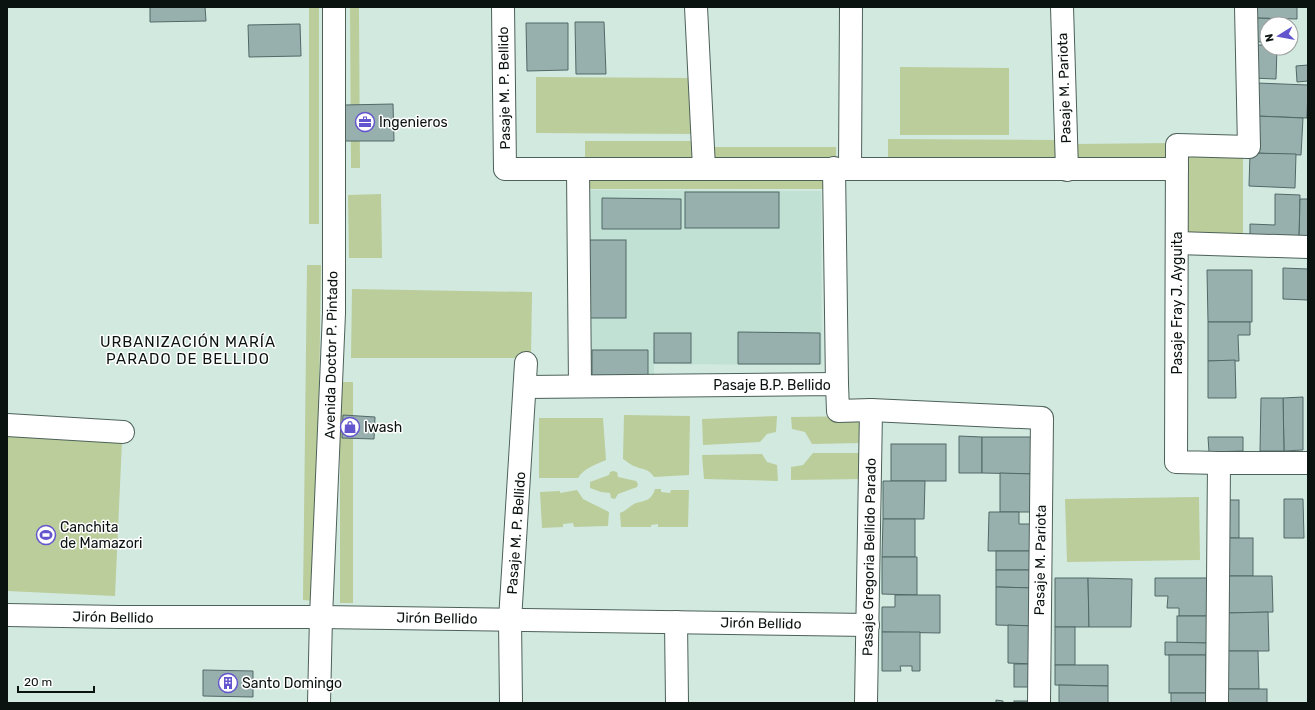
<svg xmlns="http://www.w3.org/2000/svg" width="1315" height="710" font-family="Rubik,sans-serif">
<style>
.built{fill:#c1e1d4}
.green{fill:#bbcd9a}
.building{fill:#97b0ae;stroke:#516867}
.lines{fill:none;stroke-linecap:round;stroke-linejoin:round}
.minor-casing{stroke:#4d6159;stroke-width:24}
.minor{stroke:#fff;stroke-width:22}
.labels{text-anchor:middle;stroke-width:3;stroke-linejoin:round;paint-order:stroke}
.street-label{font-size:14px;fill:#0b1310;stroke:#fff}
.poi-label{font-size:14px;fill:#0b1310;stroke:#fff;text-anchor:start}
.neighbourhood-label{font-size:15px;letter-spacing:1px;fill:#0b1310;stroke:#fff}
</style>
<rect width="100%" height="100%" fill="#d2e9e0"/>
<polygon class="built" points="587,190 821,191 822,365 654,364 654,382 587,382"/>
<g class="green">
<rect x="309" y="7" width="10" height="217"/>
<polygon points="350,7 359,7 360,168 351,168"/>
<polygon points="900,67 1009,68 1009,135 900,135"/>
<polygon points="536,77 694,78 694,134 536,133"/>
<polygon points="888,139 1060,140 1060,168 888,166"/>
<polygon points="585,141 698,141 698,165 585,164"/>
<polygon points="1171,143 1171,162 1076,163 1076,144"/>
<polygon points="708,147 836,147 836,163 709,163"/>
<rect x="1181" y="150" width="62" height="88"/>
<polygon points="589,175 828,176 828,189 589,189"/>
<polygon points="381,194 382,258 349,258 348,195"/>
<polygon points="307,265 321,265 316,601 303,600"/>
<polygon points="352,289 532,292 531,358 351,358"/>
<rect x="340" y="382" width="13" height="221"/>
<path d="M624,415L690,416L689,475L654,477C648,468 643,470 634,466C631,465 626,461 623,459Z"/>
<polygon points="777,416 776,432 767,434 760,442 703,445 702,419"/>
<polygon points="863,416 862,443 812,444 805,432 792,429 791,417"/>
<path d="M539,418H603L606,460C595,465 584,468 578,478H539Z"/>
<polygon points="7,436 122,441 115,596 7,591"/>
<polygon points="813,453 863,453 865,479 791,480 791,467 803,465"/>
<polygon points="762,454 767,462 777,465 778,481 704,479 702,455"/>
<polygon points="613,471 617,472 618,477 636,481 638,484 637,487 618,494 615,499 611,498 610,493 601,492 590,488 590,482 609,475 610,472"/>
<path d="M655,489H661V492L670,493L671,490H689L688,527H658V524L651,525V527H621L620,513C626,511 631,505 636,503C645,501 652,500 655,489Z"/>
<polygon points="577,490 583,499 609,512 608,526 574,527 573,523 563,524 563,527 542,528 540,492 560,491 560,493"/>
<polygon points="1199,497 1200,560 1067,562 1065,499"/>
</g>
<g class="building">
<polygon points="150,7 205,7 206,21 150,22"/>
<polygon points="1254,7 1297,7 1297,19 1254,18"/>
<polygon points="1254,18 1285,19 1285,24 1267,24 1267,42 1253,42"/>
<polygon points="575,22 604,22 606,74 576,74"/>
<polygon points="526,23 568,23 568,70 527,71"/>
<polygon points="300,24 301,56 249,57 248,25"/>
<polygon points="1254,45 1267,45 1267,48 1277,48 1276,79 1252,78"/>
<polygon points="1308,65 1308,81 1297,82 1296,66"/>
<polygon points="1257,83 1308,85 1307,118 1256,116"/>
<polygon points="393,104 394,141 345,141 344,105"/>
<polygon points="1256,116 1303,118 1301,155 1255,153"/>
<polygon points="1250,153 1296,154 1295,188 1249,186"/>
<rect x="685" y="192" width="94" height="36"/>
<polygon points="1275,194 1300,195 1299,240 1250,239 1250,224 1275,225"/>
<polygon points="602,198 681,199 681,229 602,229"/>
<polygon points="1300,199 1308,199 1308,240 1299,240"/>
<rect x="588" y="240" width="38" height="78"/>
<polygon points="1283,268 1308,269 1308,300 1283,299"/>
<polygon points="1207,270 1252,270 1252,322 1208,322"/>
<polygon points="1208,322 1250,322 1250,335 1238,335 1239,361 1208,361"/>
<polygon points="738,332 820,333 820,364 738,364"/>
<rect x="654" y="333" width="37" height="30"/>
<polygon points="592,350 648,350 648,379 592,378"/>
<polygon points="1235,360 1236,398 1208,398 1208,361"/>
<polygon points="1303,397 1303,450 1284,451 1283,398"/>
<polygon points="1261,398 1283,398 1284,451 1260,451"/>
<polygon points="343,415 375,417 374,439 342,438"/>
<polygon points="959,436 982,437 982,473 959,473"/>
<polygon points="982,437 1034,437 1034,474 982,473"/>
<polygon points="1208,437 1243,437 1243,451 1209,452"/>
<rect x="891" y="444" width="55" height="37"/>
<polygon points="1000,473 1034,474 1033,512 1000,512"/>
<polygon points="883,481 925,481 924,519 883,519"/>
<polygon points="1284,499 1303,499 1304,538 1284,538"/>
<rect x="1228" y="500" width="11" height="38"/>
<polygon points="989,512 1019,512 1019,524 1034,524 1034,551 988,551"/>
<polygon points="883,519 915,519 915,557 882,557"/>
<rect x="1228" y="538" width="25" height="38"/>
<rect x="996" y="551" width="38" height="19"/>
<polygon points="882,557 917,557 917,595 882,594"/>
<polygon points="996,570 1034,570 1034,588 996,587"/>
<polygon points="1228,576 1272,576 1273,612 1227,613"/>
<polygon points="1055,578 1088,578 1089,627 1055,627"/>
<polygon points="1088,578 1132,579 1131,627 1089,627"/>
<polygon points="1155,578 1207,578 1207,616 1179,616 1179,608 1167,608 1168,596 1155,596"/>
<polygon points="996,587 1034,588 1033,626 996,625"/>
<polygon points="895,595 940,595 940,633 882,632 882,607 895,607"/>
<polygon points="1268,612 1269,651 1228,651 1227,613"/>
<rect x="1177" y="616" width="30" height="27"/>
<polygon points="1008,625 1033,626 1033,664 1008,663"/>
<rect x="1055" y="627" width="20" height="38"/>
<polygon points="882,632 920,632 920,671 912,671 912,666 900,666 901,671 882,671"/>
<polygon points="1165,642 1207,643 1206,655 1165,655"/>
<polygon points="1228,651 1258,651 1259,689 1227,689"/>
<rect x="1169" y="655" width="37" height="38"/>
<rect x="1014" y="664" width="19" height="23"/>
<polygon points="1055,665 1108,665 1108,686 1055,685"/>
<polygon points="203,670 253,671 253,697 203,696"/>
<polygon points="1059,685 1108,686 1108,703 1059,703"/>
<rect x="1227" y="689" width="40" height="14"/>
<rect x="1171" y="693" width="35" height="10"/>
<polygon points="996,700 1003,701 1003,703 996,703"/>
<rect x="1014" y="701" width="19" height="2"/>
</g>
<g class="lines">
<g class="minor-casing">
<g id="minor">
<polyline points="503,7 505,169 1177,169"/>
<polyline points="696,7 704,168"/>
<polyline points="1062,7 1067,170"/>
<polyline points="1246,7 1249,147 1177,145 1176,462 1219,463 1308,463"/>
<polyline points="834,168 837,384"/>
<polyline points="850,168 851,7"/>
<polyline points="578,170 580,386"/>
<polyline points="1177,243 1308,247"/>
<polyline points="525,387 837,384 838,411 871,410 1042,418 1039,703"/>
<polyline points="7,425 123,432"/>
<polyline points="7,615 119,617 321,617 868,625"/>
<polyline points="676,622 677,703"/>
<polyline points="319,703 321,617 334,313 334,7"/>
<polyline points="511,703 510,620 526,363"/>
<polyline points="866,703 871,410"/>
<polyline points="1217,703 1219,463"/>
</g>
</g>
<use href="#minor" class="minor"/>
</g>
<defs>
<g id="office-ring" transform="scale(1)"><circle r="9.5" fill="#fff" stroke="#6355ce" stroke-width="1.5"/><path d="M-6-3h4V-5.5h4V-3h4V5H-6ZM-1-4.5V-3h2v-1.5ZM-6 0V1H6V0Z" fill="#6355ce"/></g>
<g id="shop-ring" transform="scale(1)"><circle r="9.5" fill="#fff" stroke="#6355ce" stroke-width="1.5"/><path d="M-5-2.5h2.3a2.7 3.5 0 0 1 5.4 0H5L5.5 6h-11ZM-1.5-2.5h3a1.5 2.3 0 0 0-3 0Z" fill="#6355ce"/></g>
<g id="stadium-ring" transform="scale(1)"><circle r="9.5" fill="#fff" stroke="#6355ce" stroke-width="1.5"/><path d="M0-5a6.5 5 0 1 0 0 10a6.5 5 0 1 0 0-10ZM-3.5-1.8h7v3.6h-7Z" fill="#6355ce"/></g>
<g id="building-ring" transform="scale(1)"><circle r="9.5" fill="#fff" stroke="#6355ce" stroke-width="1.5"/><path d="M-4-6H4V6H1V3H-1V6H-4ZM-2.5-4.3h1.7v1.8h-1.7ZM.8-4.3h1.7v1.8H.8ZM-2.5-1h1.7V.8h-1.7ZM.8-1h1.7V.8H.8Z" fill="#6355ce"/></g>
</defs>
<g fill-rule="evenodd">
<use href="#office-ring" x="365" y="122"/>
<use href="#shop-ring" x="350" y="427"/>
<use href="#stadium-ring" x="46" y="535"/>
<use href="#building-ring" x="228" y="683"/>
</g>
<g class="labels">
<g class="street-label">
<text transform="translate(504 88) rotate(-91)" y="5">Pasaje M. P. Bellido</text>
<text transform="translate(1064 88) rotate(-92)" y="5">Pasaje M. Pariota</text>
<text transform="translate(1177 303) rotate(-90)" y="5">Pasaje Fray J. Ayguita</text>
<text transform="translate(331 355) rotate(-89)" y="5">Avenida Doctor P. Pintado</text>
<text x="772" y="390">Pasaje B.P. Bellido</text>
<text transform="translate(516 533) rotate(-86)" y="5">Pasaje M. P. Bellido</text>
<text transform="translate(869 557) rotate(-89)" y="5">Pasaje Gregoria Bellido Parado</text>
<text transform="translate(1040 560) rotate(-89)" y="5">Pasaje M. Pariota</text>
<text transform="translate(113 617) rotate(1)" y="5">Jirón Bellido</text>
<text transform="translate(437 618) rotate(1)" y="5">Jirón Bellido</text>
<text transform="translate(761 623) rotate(1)" y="5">Jirón Bellido</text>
</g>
<g class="poi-label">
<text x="379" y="127">Ingenieros</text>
<text x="364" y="432">Iwash</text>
<text x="60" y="532">Canchita<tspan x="60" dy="16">de Mamazori</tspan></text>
<text x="242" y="688">Santo Domingo</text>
</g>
<g class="neighbourhood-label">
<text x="188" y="347">URBANIZACIÓN MARÍA<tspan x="188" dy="17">PARADO DE BELLIDO</tspan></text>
</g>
</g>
<rect width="1315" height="710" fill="none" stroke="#0b1310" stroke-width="16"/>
<g transform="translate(1279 36) rotate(259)"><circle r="19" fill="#ffffff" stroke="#9da19f"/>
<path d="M0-3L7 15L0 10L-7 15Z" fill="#6355ce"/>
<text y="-6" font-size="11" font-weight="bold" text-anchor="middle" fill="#0b1310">N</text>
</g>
<path d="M18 686v6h76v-6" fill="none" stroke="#0b1310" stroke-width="2"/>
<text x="24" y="686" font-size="12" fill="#0b1310" stroke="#ffffff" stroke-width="3" paint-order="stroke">20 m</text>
</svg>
